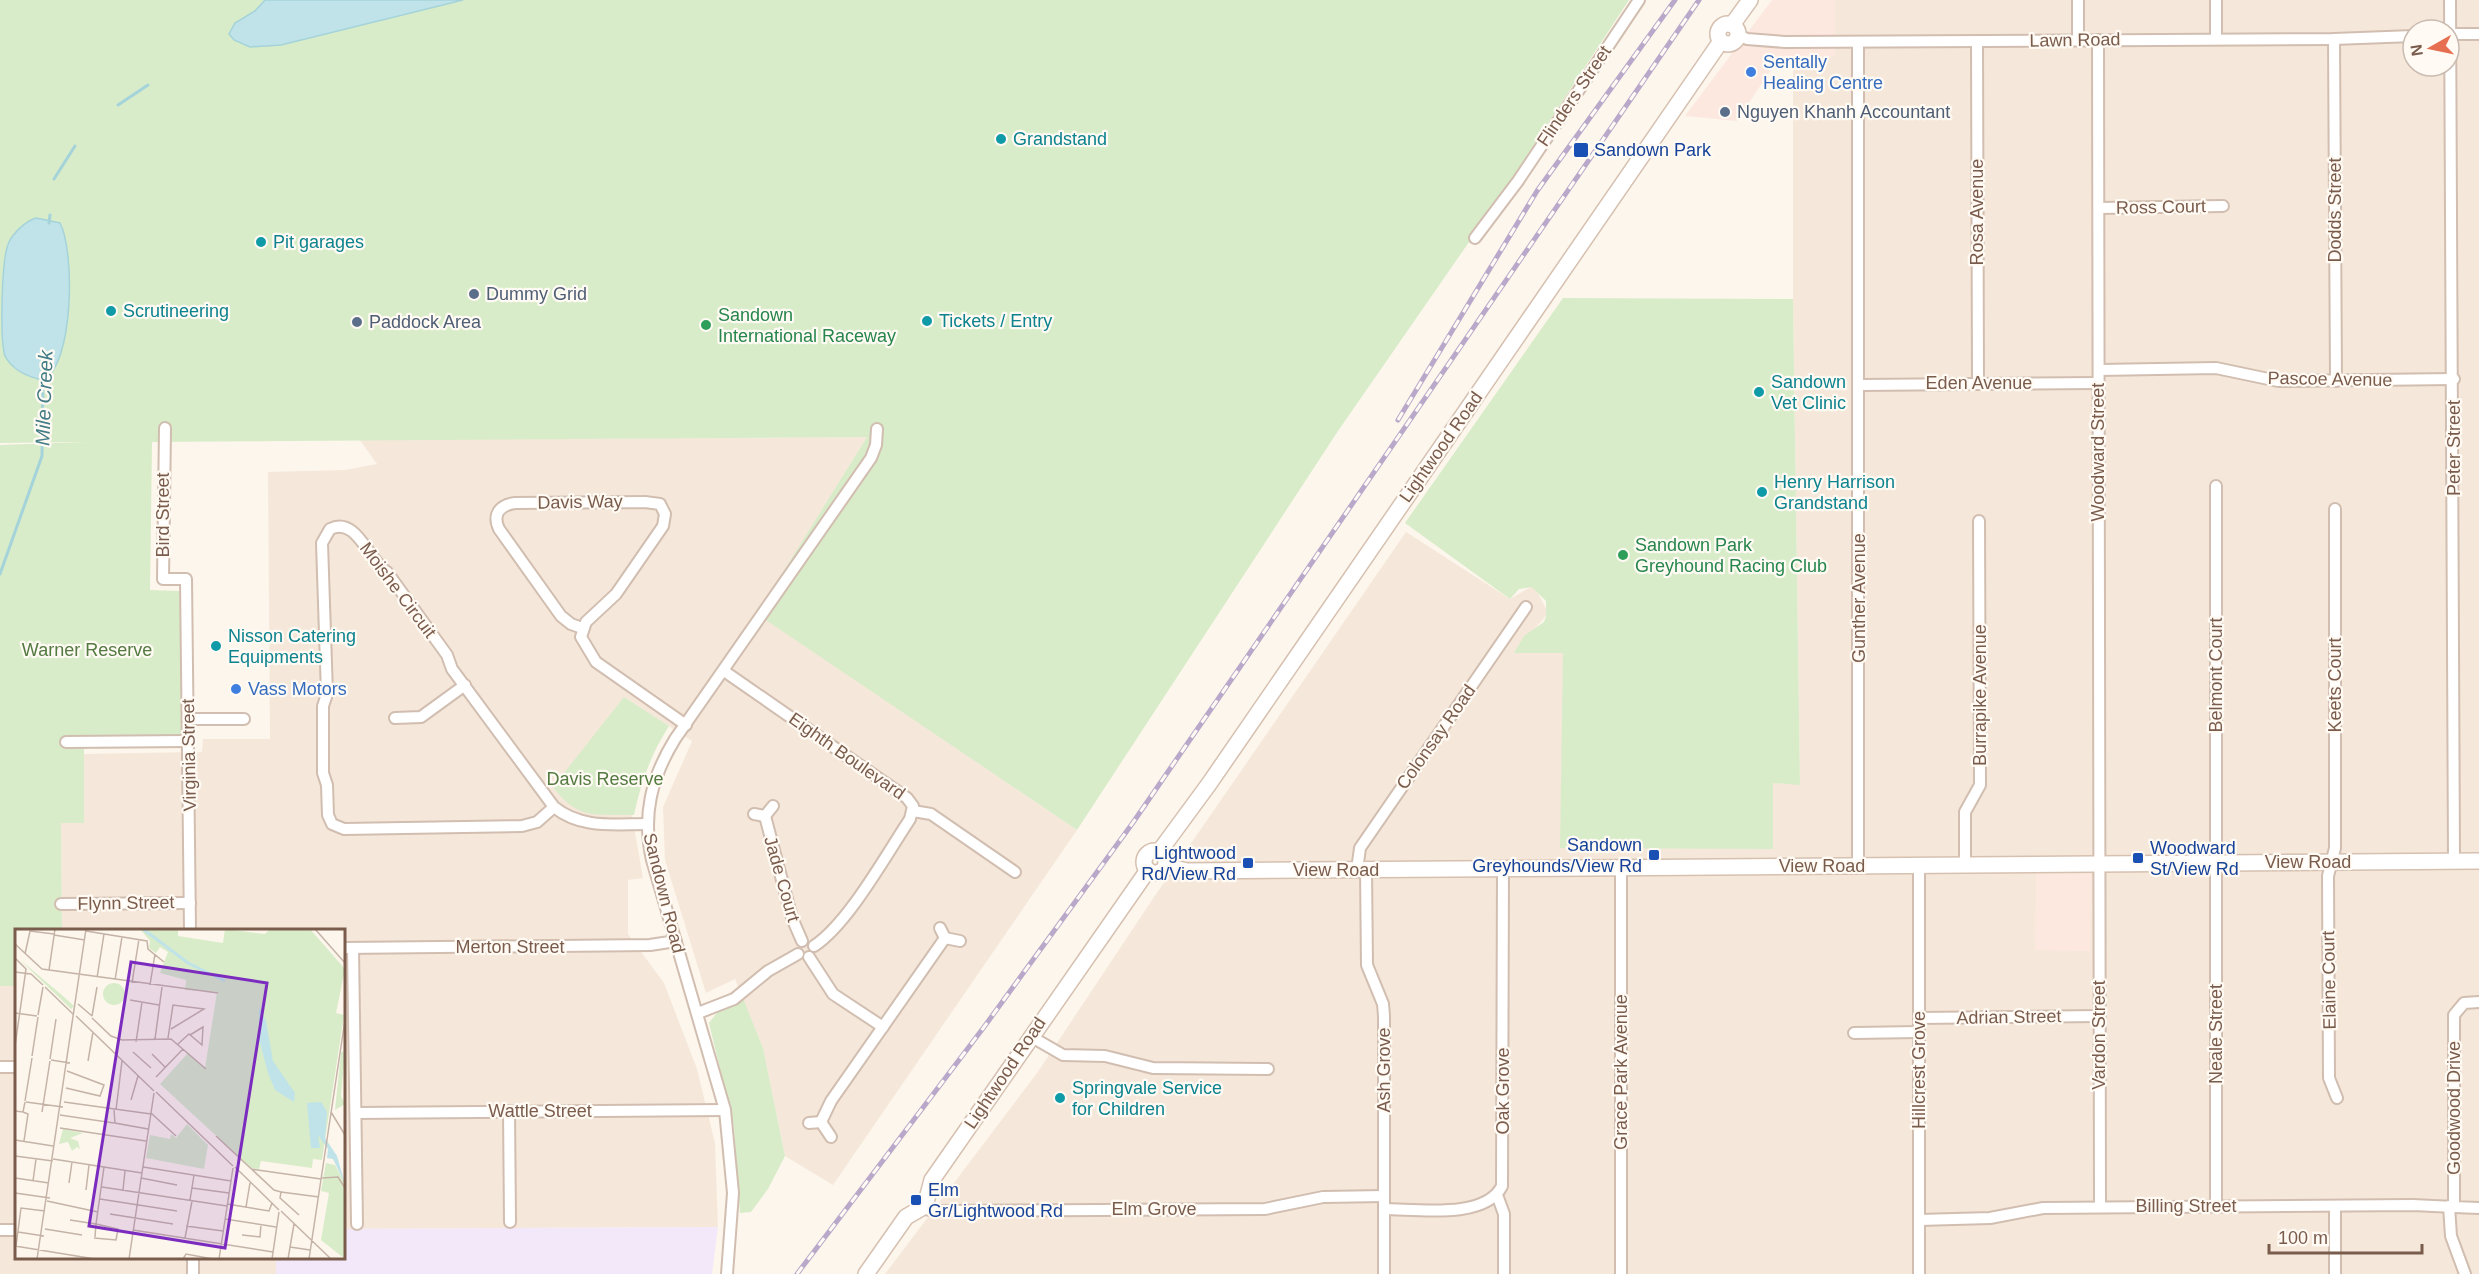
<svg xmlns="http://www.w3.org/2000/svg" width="2479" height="1274" font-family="Helvetica,sans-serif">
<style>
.residential{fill:#f5e8da;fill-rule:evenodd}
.commercial{fill:#fde8e0}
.education{fill:#f3e8fa}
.green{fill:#d8ecc9}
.water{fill:#bfe3e8;stroke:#a5d3da;stroke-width:1.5}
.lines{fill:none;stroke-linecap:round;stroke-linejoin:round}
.stream{stroke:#a5d3da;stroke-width:3}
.street-casing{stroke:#d1beb0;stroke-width:14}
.secondary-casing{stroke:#d6c0b0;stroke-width:18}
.street{stroke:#fff;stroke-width:10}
.secondary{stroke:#fff;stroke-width:15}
.rail-casing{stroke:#b9a8c9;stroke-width:5}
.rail{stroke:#fffaf3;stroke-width:3;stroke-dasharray:9;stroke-linecap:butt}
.shop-dot{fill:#3f7fe0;stroke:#fffaf3;stroke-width:2}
.service-dot{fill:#5c6f8a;stroke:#fffaf3;stroke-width:2}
.culture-dot{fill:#0f9aa8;stroke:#fffaf3;stroke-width:2}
.transit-dot{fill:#1a4fb4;stroke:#fffaf3;stroke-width:2}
.leisure-dot{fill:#2e9e5b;stroke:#fffaf3;stroke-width:2}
.labels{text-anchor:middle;stroke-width:4.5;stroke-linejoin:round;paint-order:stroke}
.street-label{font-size:18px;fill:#7a5c4d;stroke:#fffaf3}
.shop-label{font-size:18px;fill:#366cbe;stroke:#fffaf3;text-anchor:start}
.service-label{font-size:18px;fill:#4e5e75;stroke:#fffaf3;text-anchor:start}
.culture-label{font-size:18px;fill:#0d838f;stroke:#fffaf3;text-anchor:start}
.transit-label{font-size:18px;fill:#164399;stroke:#fffaf3;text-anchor:start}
.leisure-label{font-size:18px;fill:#27864d;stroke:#fffaf3;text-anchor:start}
.park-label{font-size:18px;fill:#537a41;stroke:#fffaf3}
.water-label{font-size:20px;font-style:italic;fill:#437c86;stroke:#fffaf3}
.inset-river{fill:none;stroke:#bfe3e8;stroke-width:3}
.inset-road{fill:none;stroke:#c5b3a7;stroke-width:1.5}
.view{fill:#7b2cbf;fill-opacity:0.15;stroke:#7b2cbf;stroke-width:3}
.inset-edge{fill:none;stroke:#7a5c4d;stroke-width:3}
</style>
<rect width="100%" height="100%" fill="#fdf6ec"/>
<g class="residential">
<path d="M1835,0H2479V1274H885L1037,1073L1154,897L1406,532L1510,599L1534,585L1548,613L1516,652H1563L1773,783L1800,784L1793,299V59L1835,56ZM2413,30H2449V66H2413Z"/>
<polygon points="867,437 758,614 1077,830 833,1185 785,1156 763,1048 735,979 706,993 665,860 663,807 692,741 624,697 626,814 632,815 643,878 628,880 628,934 664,983 697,1069 715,1143 718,1227 344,1229 344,930 62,930 61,823 84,823 84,754 202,752 203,739 270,739 268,472 345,470 377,464 360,440"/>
<polygon points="0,986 16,986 16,1258 276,1258 276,1274 0,1274"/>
</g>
<g class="commercial">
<polygon points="1772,0 1835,0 1835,57 1778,59 1737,121 1685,116"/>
<polygon points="2036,872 2091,873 2090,951 2035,950"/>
</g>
<polygon class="education" points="718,1227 712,1274 276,1274 276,1258 344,1258 344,1229"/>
<g class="green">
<polygon points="0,0 1629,0 1485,219 1338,431 1077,830 757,614 867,437 152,442 150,590 181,591 182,736 84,737 84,823 61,823 62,930 16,930 16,986 0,986 0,445 86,442 0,443"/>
<polygon points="1563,298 1793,299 1800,785 1773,783 1773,849 1560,848 1563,653 1514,653 1524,636 1544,622 1546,616 1546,601 1532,587 1519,589 1510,599 1405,523"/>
<path d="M624,697L669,726C651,754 641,782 634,815C596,814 579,821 553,787Z"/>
<polygon points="743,998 763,1048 785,1156 768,1189 751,1212 740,1213 734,1127 709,1023 719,1010"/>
</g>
<g class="water">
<polygon points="265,0 463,0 281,45 250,47 234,40 229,34 235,23 255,11"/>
<path d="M36,218L60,223C75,251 74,365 43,380C28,377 13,371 5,356C0,341 1,258 9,242C14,232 26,221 36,218Z"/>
</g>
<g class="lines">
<g class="stream">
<polyline points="118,105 148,85"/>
<polyline points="54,179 75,146"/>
<polyline points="49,223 50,215"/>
<polyline points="0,574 42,456 43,376"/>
</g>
<g class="street-casing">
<g id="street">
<polyline points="2216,0 2216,39"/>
<polyline points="2450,0 2454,861"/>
<polyline points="2449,34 2479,34"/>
<polyline points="1738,35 1747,39 1785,42 2334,39 2413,36"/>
<polyline points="2334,39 2336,381"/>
<polyline points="2078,40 2078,0"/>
<polyline points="2098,40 2100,1207"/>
<polyline points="1977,42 1978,382"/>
<polyline points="2099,208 2223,206"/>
<polyline points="1475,238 1518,181 1639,0"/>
<polyline points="2099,370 2216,368 2278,381 2454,379"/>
<polyline points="1860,385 2098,383"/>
<polyline points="165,428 163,579 186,579 190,930"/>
<polyline points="2335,509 2335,848 2328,876 2329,1078 2337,1098"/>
<path d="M582,628L571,624L561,616L499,529C492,514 500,505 515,503L645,502L660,504L665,514L663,526L616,594L586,622L581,637L596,662L686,725"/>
<path d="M724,671L907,798L913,806L910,819C886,855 848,924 814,946"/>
<polyline points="395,718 421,717 465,685"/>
<polyline points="188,719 244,719"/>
<polyline points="66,742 188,741"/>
<path d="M554,807L537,822L522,826L344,829L332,824L328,815L327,785L323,773V706L327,694L322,543L330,529C357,516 368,560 387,572L447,655L452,669L554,807C581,829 614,824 647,824"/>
<polyline points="913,811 931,814 1015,872"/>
<polyline points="754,814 765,816 773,806"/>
<polyline points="765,816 792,918 802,941"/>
<polyline points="1965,865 1965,812 1980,785 1979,521"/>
<polyline points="1858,866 1858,42"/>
<polyline points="1919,866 1919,1274"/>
<polyline points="1621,869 1621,1274"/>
<polyline points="1357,870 1360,848 1526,607"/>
<polyline points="1366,870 1367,965 1383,1004 1384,1016 1384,1274"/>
<polyline points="61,904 190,903"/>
<polyline points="940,928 945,938 960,941"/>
<polyline points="344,948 650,945 676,941"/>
<polyline points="353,948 357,1224"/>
<polyline points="809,957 833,994 883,1027"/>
<polyline points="2479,1002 2464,1003 2454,1015 2454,1207 2479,1208"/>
<polyline points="698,1013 734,999 768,971 798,954"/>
<polyline points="1919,1018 2099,1016"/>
<polyline points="1854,1033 1919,1032"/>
<polyline points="1030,1036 1063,1055 1105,1056 1153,1068 1268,1069"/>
<polyline points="0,1067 16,1067"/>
<polyline points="509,1111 510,1222"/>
<polyline points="356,1113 725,1110"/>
<polyline points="821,1122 831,1101 945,938"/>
<polyline points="809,1123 821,1122 831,1137"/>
<polyline points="1497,1195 1504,1214 1504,1274"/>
<polyline points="2216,1206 2216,486"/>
<polyline points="2335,1206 2335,1274"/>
<polyline points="2449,1206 2451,1236 2465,1274"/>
<polyline points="923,1208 933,1211 1265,1209 1323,1197 1384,1196"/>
<path d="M1384,1209C1417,1209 1485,1220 1502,1186L1503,869"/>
<polyline points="1919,1220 1990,1218 2043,1208 2413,1205 2454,1207"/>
<polyline points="0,1230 16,1230"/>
<polyline points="193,1258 193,1274"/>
<path d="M727,1274L733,1193L725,1110L652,860C642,816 651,778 675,739L871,458L876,445L877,429"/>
</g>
</g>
<g class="secondary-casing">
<g id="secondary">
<circle cx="1728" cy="34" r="10"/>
<polyline points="1732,25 1750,0"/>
<circle cx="1155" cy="862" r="11"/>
<polyline points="1159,852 1209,784 1721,41"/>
<polyline points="1166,866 1187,871 2479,861"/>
<polyline points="866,1274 906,1217 925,1206 932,1180 1148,870"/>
</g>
</g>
<use href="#street" class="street"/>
<use href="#secondary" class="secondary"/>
<g class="rail-casing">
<g id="rail">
<polyline points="1398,420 1537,191 1675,0"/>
<polyline points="797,1274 984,1027 1132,824 1699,0"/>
</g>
</g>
<use href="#rail" class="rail"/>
</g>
<g class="shop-dot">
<circle cx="1751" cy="72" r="6"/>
<circle cx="236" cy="689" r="6"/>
</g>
<g class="service-dot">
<circle cx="1725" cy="112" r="6"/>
<circle cx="474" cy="294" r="6"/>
<circle cx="357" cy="322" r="6"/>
</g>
<g class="culture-dot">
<circle cx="1001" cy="139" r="6"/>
<circle cx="261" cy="242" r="6"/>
<circle cx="111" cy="311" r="6"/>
<circle cx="927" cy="321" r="6"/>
<circle cx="1759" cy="392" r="6"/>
<circle cx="1762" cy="492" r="6"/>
<circle cx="216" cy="646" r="6"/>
<circle cx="1060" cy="1098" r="6"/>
</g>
<g class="transit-dot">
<rect x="1573" y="142" width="16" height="16" rx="3"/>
<rect x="1648" y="849" width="12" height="12" rx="3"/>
<rect x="2132" y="852" width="12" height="12" rx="3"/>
<rect x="1242" y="857" width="12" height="12" rx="3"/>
<rect x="910" y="1194" width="12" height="12" rx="3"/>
</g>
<g class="leisure-dot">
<circle cx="706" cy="325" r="6"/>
<circle cx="1623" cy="555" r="6"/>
</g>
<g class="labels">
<g class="street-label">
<text transform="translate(2075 40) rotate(-1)" y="6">Lawn Road</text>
<text transform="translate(1574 96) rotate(-56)" y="6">Flinders Street</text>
<text transform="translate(2161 207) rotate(-1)" y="6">Ross Court</text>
<text transform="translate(2335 210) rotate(-90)" y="6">Dodds Street</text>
<text transform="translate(1977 212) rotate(-90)" y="6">Rosa Avenue</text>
<text transform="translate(2330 379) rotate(1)" y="6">Pascoe Avenue</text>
<text x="1979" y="389">Eden Avenue</text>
<text transform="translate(1441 447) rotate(-55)" y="6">Lightwood Road</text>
<text transform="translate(2454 448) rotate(-90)" y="6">Peter Street</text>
<text transform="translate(2098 452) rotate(-90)" y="6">Woodward Street</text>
<text transform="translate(580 502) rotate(-1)" y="6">Davis Way</text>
<text transform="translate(163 515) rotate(-90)" y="6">Bird Street</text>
<text transform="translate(398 590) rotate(53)" y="6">Moishe Circuit</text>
<text transform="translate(1859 598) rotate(-90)" y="6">Gunther Avenue</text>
<text transform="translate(2216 675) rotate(-90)" y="6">Belmont Court</text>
<text transform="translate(2335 685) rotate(-90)" y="6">Keets Court</text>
<text transform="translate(1980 695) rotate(-90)" y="6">Burrapike Avenue</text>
<text transform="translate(1436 737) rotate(-55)" y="6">Colonsay Road</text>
<text transform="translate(189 755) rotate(-91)" y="6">Virginia Street</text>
<text transform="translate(847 756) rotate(35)" y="6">Eighth Boulevard</text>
<text x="2308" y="868">View Road</text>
<text x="1822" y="872">View Road</text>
<text x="1336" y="876">View Road</text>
<text transform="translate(782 879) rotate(74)" y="6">Jade Court</text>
<text transform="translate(664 893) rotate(76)" y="6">Sandown Road</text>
<text transform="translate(126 903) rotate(-1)" y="6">Flynn Street</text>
<text x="510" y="953">Merton Street</text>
<text transform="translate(2329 980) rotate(-91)" y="6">Elaine Court</text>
<text transform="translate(2009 1017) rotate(-1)" y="6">Adrian Street</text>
<text transform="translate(2216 1034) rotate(-90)" y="6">Neale Street</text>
<text transform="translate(2099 1035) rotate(-90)" y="6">Vardon Street</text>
<text transform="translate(1384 1070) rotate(-90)" y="6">Ash Grove</text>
<text transform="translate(1919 1070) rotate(-90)" y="6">Hillcrest Grove</text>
<text transform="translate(1621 1072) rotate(-90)" y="6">Grace Park Avenue</text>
<text transform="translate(1005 1073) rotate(-56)" y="6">Lightwood Road</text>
<text transform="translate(1503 1091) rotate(-90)" y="6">Oak Grove</text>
<text transform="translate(2454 1108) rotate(-90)" y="6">Goodwood Drive</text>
<text x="540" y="1117">Wattle Street</text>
<text x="2186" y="1212">Billing Street</text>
<text x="1154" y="1215">Elm Grove</text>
</g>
<g class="shop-label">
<text x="1763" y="68">Sentally<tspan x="1763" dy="21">Healing Centre</tspan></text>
<text x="248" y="695">Vass Motors</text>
</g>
<g class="service-label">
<text x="1737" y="118">Nguyen Khanh Accountant</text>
<text x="486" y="300">Dummy Grid</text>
<text x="369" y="328">Paddock Area</text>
</g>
<g class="culture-label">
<text x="1013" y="145">Grandstand</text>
<text x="273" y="248">Pit garages</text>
<text x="123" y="317">Scrutineering</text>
<text x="939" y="327">Tickets / Entry</text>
<text x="1771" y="388">Sandown<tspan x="1771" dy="21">Vet Clinic</tspan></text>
<text x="1774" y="488">Henry Harrison<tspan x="1774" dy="21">Grandstand</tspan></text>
<text x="228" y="642">Nisson Catering<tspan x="228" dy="21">Equipments</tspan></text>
<text x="1072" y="1094">Springvale Service<tspan x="1072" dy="21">for Children</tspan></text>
</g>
<g class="transit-label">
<text x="1594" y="156">Sandown Park</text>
<text x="1642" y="851" text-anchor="end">Sandown<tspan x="1642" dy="21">Greyhounds/View Rd</tspan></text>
<text x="2150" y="854">Woodward<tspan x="2150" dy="21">St/View Rd</tspan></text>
<text x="1236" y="859" text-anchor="end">Lightwood<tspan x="1236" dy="21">Rd/View Rd</tspan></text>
<text x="928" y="1196">Elm<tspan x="928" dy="21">Gr/Lightwood Rd</tspan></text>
</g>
<g class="leisure-label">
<text x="718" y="321">Sandown<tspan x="718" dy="21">International Raceway</tspan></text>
<text x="1635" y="551">Sandown Park<tspan x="1635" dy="21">Greyhound Racing Club</tspan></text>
</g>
<g class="park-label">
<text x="87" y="656">Warner Reserve</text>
<text x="605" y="785">Davis Reserve</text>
</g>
<g class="water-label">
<text transform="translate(44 398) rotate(-88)" y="7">Mile Creek</text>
</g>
</g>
<g transform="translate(15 929)">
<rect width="330" height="330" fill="#fdf6ec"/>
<path d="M125,0H163V7L208,14L210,0L250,5L255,0H295L330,40L321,84L329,86L308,224L307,231L298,230L297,239L246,232L244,240L236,239L145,155L173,124L190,139L202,63L170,61L171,51L145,44L153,23L145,18L141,24L134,19L135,12ZM3,29L48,67L59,77L56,80ZM88 65a11 11 0 1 1 22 0a11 11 0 1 1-22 0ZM330,122L326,167L330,175L320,181L326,123ZM172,195L193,216L189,240L131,229L135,206L155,210L156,205L161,209ZM48,200L68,204L55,209L63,212L65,220L62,218L57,222L53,213L44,215ZM311,234L320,236L330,255V330L306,311L314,264L306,262Z" fill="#d8ecc9"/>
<path d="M244,78L251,92L258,132L280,164L279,173L260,161L253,144L244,110ZM306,173L312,183L310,209L322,227L330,255L318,230L312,229L313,220L303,206L305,219H296L292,174Z" fill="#bfe3e8"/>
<path class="inset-river" d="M128,0L173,34L210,52"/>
<path class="inset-road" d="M300,0L330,34M71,2L132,12L133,20L149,33M39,6L70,11M0,15L27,40L203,64M10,25L15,2L39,5M0,29L11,40L0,117M34,41L40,0M0,43L16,45L28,56M82,49L89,5M100,51L107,8M117,54L124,10M135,56L140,25M30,58L59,86M115,71L144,76M63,75L77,87M0,84L22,87M23,86L28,58M61,87L139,162M77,87L82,58M77,89L96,107L107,111L156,110L191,140M153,109L158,76L189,80L156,100M140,110L147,58M121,113L127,73M163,115L174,105L187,116L188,98L175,106M118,123L136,139M137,125L150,138M17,127L23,88M35,130L41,90M36,131L55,134M73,132L78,103M141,148L168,120M51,159L85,167L89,156L52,142M141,163L218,237M116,171L123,147M10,172L17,129M11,173L48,178M49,173L136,185M99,181L100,194L133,200M101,181L107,132M0,182L8,183L10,173M8,183L13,185L9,212M27,183L35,132M316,183L330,206M136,184L161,207M45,186L99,194M45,199L131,212M201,207L259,261L266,263L265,269L284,286M0,211L38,217M0,227L38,232M38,230L127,244M128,238L216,252M220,238L264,281M236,240L306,250M0,249L34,254M126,249L162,256M307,249L323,248L330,259M18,252L21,230M54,254L57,233M87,258L212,277M177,259L214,264M71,261L74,236M108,261L110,242M266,263L304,268M0,264L35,269M85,270L162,282M175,271L179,246M32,272L83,283M212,275L254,282L257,274M231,278L235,254M266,282L316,330M95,285L158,295M210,290L261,298M55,291L81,295M81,295L89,238M171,297L208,302M30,300L67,306M118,301L258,323M3,303L29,307M227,306L245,308L246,295M79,309L101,311L103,300L81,295L80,308M170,309L177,272M0,317L80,330M1,317L6,279L30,282M275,318L295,321M22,330L71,0M114,330L139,164M168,330L171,325L198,330M204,330L218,239M257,330L264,283M273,330L279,295M294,330L330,91"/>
<path class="view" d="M116,33L252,54L210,319L74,297Z"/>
<rect width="330" height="330" class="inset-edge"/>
</g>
<g transform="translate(2431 48) rotate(261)"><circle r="28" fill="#fffaf3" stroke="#cabbb1" stroke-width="1.5"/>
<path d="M0-4.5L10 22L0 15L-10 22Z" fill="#e76f51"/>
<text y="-9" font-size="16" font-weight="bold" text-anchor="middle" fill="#7a5c4d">N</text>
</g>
<path d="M2269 1244v9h153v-9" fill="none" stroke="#7a5c4d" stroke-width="3"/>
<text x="2278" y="1244" font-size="18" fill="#7a5c4d" stroke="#fffaf3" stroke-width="4.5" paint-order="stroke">100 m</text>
</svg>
